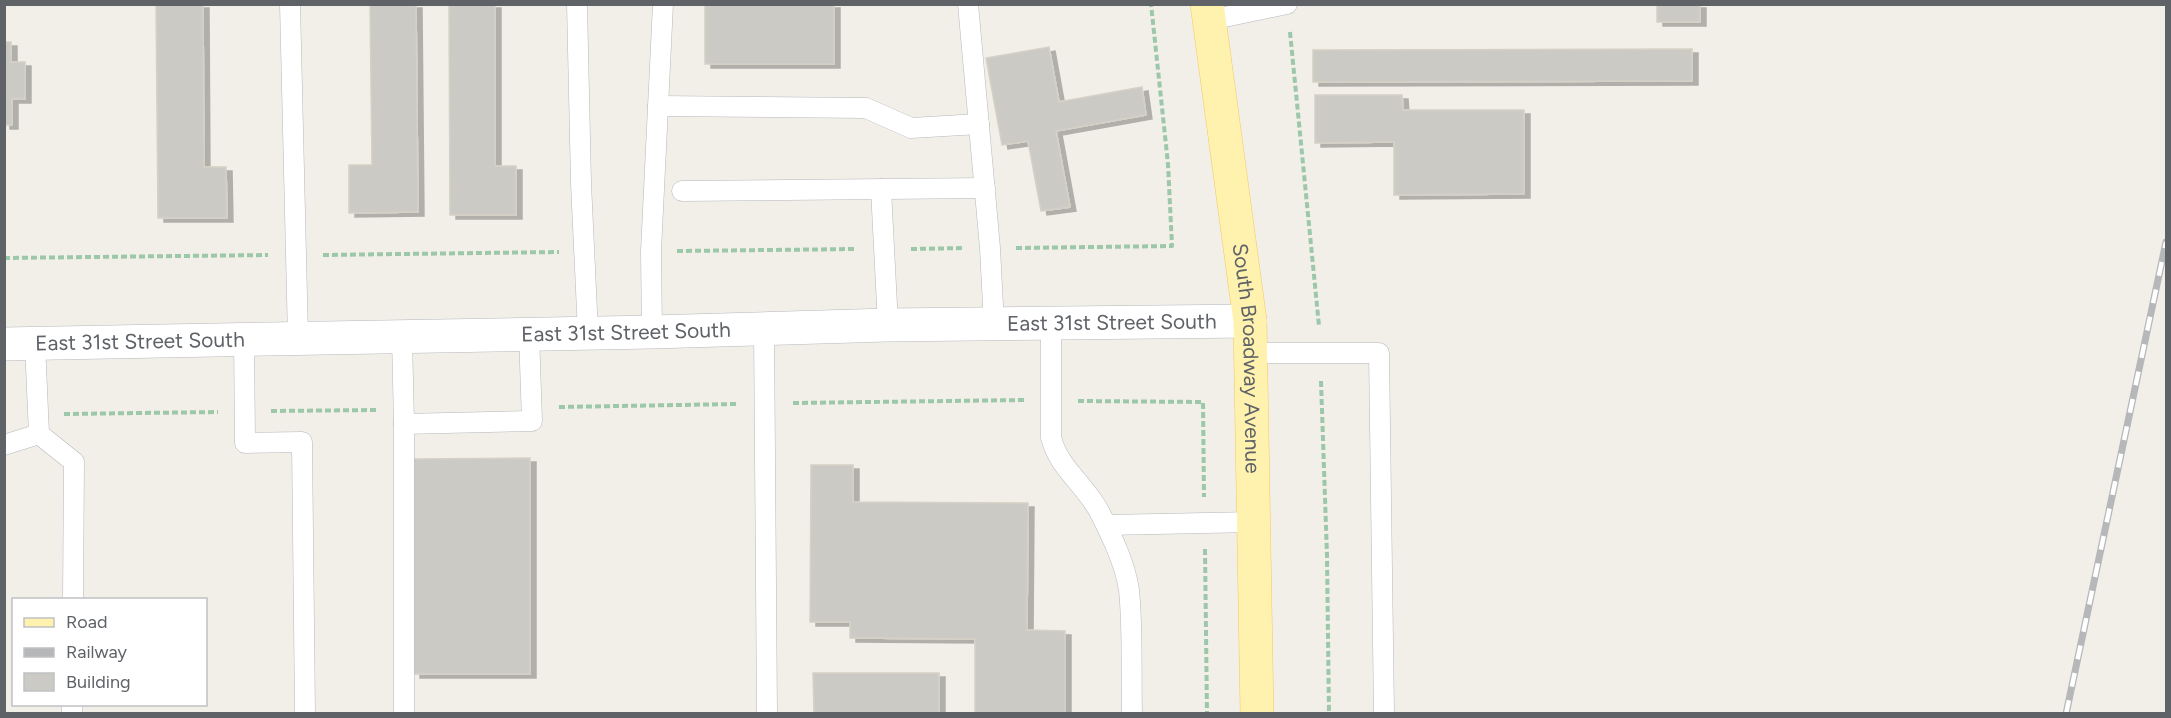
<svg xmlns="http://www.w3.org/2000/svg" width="2171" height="718" font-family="Figtree,sans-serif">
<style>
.building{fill:#cccac5;stroke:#d6d1c6;stroke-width:1.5;filter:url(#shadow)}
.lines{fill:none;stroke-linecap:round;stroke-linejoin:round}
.service-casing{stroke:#b5b8bc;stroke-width:21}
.tertiary-casing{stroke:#b5b8bc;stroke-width:34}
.primary-casing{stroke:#f2c960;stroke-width:34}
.path{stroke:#9cc7a9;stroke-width:4;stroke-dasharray:6 3;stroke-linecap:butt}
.service{stroke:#fff;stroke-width:20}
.tertiary{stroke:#fff;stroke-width:33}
.primary{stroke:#fff2af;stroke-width:33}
.rail-casing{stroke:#b6b7b8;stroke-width:7}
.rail{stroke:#fff;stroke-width:4.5;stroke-dasharray:14;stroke-linecap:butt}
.labels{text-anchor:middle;stroke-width:4.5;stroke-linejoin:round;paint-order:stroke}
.street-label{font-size:21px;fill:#5f6368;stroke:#fff}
</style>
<defs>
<filter id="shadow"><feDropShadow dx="6" dy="4" stdDeviation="0" flood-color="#0004"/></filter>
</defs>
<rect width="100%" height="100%" fill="#f1efe8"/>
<g class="building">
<polygon points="156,4 203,4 204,167 226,167 227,218 158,218"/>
<polygon points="370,4 416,4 418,212 349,213 349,165 372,165"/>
<polygon points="449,4 495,4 495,166 516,166 516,215 450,215"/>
<rect x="705" y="4" width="129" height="60"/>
<rect x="1657" y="4" width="43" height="18"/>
<polygon points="4,42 11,42 11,62 25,62 25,99 12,99 12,125 4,125"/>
<polygon points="1049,47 1059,102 1142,87 1146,115 1056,131 1070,207 1041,211 1028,141 1002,145 986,58"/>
<polygon points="1692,49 1692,81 1313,82 1313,50"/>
<polygon points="1315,95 1402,95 1403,110 1524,110 1524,194 1394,195 1394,142 1315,143"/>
<polygon points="530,458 530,674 414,674 414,459"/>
<polygon points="811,465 853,465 853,502 1028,503 1027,630 1065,631 1065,714 975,714 975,639 850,638 850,622 810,622"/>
<polygon points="813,673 939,673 939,714 814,714"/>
</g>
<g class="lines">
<g class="service-casing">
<g id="service">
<polyline points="290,4 298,338"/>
<polyline points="577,4 581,183 588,333"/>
<polyline points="968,4 990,248 994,325"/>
<polyline points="1210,20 1287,4"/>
<polyline points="658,106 866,108 911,128 979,124"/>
<polyline points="881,189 888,325"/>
<polyline points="682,191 985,188"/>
<path d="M1051,323V437C1058,468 1086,485 1100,513C1112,537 1125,563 1129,590C1133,628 1131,674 1132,714"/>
<polyline points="764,329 767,714"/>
<polyline points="652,332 651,251 663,4"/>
<polyline points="402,337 404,424 532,421 529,334"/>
<polyline points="244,339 245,443 302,442 305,714"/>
<polyline points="35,344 39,434"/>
<polyline points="1250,353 1379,353 1384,714"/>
<polyline points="404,424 404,714"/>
<polyline points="39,434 74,462 73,600"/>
<polyline points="4,445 39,434"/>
<polyline points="1107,525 1254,522"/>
<polyline points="72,714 72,704"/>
</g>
</g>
<g class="tertiary-casing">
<g id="tertiary">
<path id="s1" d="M4,344L652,332L888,325L1250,321"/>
</g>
</g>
<g class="primary-casing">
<g id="primary">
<path id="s2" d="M1207,4L1250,321L1257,714"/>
</g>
</g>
<g class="path">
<polyline points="1290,32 1319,326"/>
<polyline points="1016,248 1172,246 1168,164 1151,4"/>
<polyline points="911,249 964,248"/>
<polyline points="677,251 856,249"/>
<polyline points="323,255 559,252"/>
<polyline points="4,258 268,255"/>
<polyline points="1321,381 1327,556 1329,714"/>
<polyline points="1078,401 1203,402 1204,497"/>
<polyline points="793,403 1025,400"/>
<polyline points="559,407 737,404"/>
<polyline points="271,411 377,410"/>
<polyline points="64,414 218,412"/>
<polyline points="1205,549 1207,714"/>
</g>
<use href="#service" class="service"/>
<use href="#tertiary" class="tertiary"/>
<use href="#primary" class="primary"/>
<g class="rail-casing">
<polyline id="rail" points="2066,714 2166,242"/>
</g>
<use href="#rail" class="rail"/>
</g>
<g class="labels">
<g class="street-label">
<text dy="7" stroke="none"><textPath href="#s1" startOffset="1108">East 31st Street South</textPath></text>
<text dy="7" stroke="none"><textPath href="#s1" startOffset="622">East 31st Street South</textPath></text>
<text dy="7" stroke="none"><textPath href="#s1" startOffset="136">East 31st Street South</textPath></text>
<text dy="7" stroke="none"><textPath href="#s2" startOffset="357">South Broadway Avenue</textPath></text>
</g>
</g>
<rect width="2171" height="718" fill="none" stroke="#5f6368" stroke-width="12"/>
<rect x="12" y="598" width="195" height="108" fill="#ffffff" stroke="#bfc1c3" stroke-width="1.5"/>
<rect x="24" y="618" width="30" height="9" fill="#fff2af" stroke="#bfc1c3" stroke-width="1.5"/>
<text x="66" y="628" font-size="18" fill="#5f6368">Road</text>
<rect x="24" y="648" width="30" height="9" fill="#b6b7b8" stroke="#bfc1c3" stroke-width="1.5"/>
<text x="66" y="658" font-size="18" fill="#5f6368">Railway</text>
<rect x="24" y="673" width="30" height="18" fill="#cccac5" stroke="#bfc1c3" stroke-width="1.5"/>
<text x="66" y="688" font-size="18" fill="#5f6368">Building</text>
</svg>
